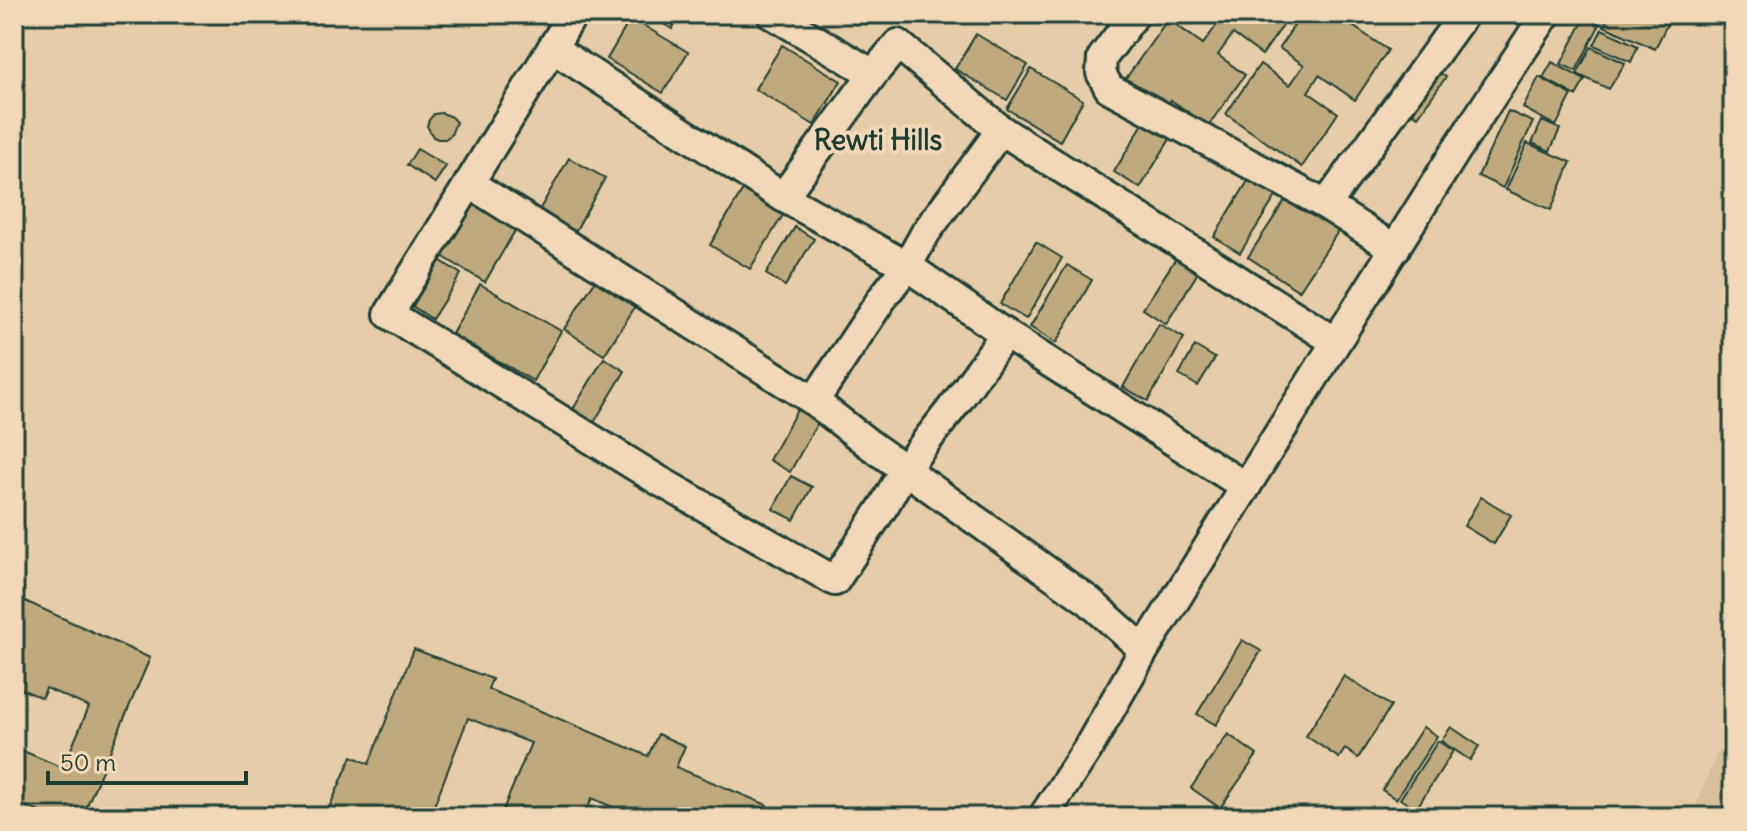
<svg xmlns="http://www.w3.org/2000/svg" width="1747" height="831" font-family="Delius,sans-serif">
<style>
.built{fill:#d6bf9a}
.building{fill:#beaa7d;stroke:#1f3d34;stroke-width:2}
.lines{fill:none;stroke-linecap:round;stroke-linejoin:round}
.minor-casing{stroke:#1f3d34;stroke-width:34}
.minor{stroke:#f1d8b9;stroke-width:28}
.labels{text-anchor:middle;stroke-width:8;stroke-linejoin:round;paint-order:stroke}
.neighbourhood-label{font-size:28px;font-weight:bold;fill:#1f3d34;stroke:#f1d8b9}
</style>
<rect width="100%" height="100%" fill="#e6cda9"/>
<filter id="ink" filterUnits="userSpaceOnUse"><feTurbulence type="fractalNoise" baseFrequency=".0125" numOctaves="2"/><feDisplacementMap in="SourceGraphic" scale="16" xChannelSelector="R" yChannelSelector="G"/><feConvolveMatrix kernelMatrix="1 2 1 2 8 2 1 2 1" color-interpolation-filters="sRGB"/></filter>
<g filter="url(#ink)">
<polygon class="built" points="1733,716 1733,817 1699,817 1692,814"/>
<g class="building">
<polygon points="648,14 680,14 672,29"/>
<polygon points="1208,14 1291,14 1262,55 1233,34 1218,55 1245,75 1208,126 1171,100 1161,113 1122,84 1168,19 1203,44 1219,22"/>
<polygon points="1302,14 1335,14 1388,50 1355,100 1319,75 1308,92 1338,113 1302,167 1226,114 1260,64 1290,85 1304,65 1279,48"/>
<polygon points="1609,14 1667,14 1671,16 1655,49 1604,26"/>
<polygon points="1585,17 1600,24 1576,71 1561,64"/>
<polygon points="631,18 688,52 663,93 607,59"/>
<polygon points="1602,29 1638,46 1631,62 1594,45"/>
<polygon points="976,34 1028,65 1007,100 955,69"/>
<polygon points="782,45 841,81 814,125 755,89"/>
<polygon points="1591,47 1625,63 1609,89 1577,74"/>
<polygon points="1552,62 1585,80 1576,96 1543,78"/>
<polygon points="1433,68 1446,77 1418,116 1405,106"/>
<polygon points="1031,69 1083,100 1060,141 1007,109"/>
<polygon points="1539,77 1572,95 1556,126 1523,108"/>
<polygon points="1508,111 1533,122 1503,188 1478,176"/>
<polygon points="442,113 450,116 456,122 451,135 445,139 438,139 433,137 427,126 429,120 434,114"/>
<polygon points="1542,121 1560,129 1550,151 1532,143"/>
<polygon points="1144,122 1170,139 1140,188 1114,172"/>
<polygon points="1527,143 1571,162 1551,210 1506,190"/>
<polygon points="417,149 446,166 435,183 407,165"/>
<polygon points="569,158 605,178 575,232 538,212"/>
<polygon points="1251,176 1278,193 1240,253 1214,237"/>
<polygon points="743,190 783,215 750,269 710,245"/>
<polygon points="1290,193 1341,227 1299,291 1248,257"/>
<polygon points="464,198 516,229 485,282 432,250"/>
<polygon points="795,227 814,239 785,286 766,274"/>
<polygon points="1036,242 1062,258 1026,319 1000,304"/>
<polygon points="1180,252 1202,266 1166,324 1143,309"/>
<polygon points="432,255 461,274 432,319 403,300"/>
<polygon points="1067,265 1092,280 1056,343 1030,327"/>
<polygon points="595,281 635,307 604,355 564,329"/>
<polygon points="480,284 561,331 533,381 452,334"/>
<polygon points="1159,324 1184,338 1148,401 1123,387"/>
<polygon points="1195,346 1215,358 1198,386 1179,375"/>
<polygon points="604,358 625,371 593,424 572,411"/>
<polygon points="797,410 818,422 790,472 769,460"/>
<polygon points="791,476 812,487 794,520 773,509"/>
<polygon points="1481,497 1511,515 1494,544 1464,526"/>
<polygon points="14,596 150,658 82,817 42,817 44,814 14,801 14,747 63,768 89,707 46,688 42,698 14,686"/>
<polygon points="1242,640 1261,651 1216,725 1197,714"/>
<polygon points="414,649 492,679 488,689 648,756 658,734 685,746 676,767 767,805 762,817 635,817 592,798 584,817 500,817 531,743 468,718 432,811 423,807 419,817 325,817 352,756 369,764"/>
<polygon points="1344,676 1391,706 1358,758 1345,749 1339,758 1306,736"/>
<polygon points="1423,727 1437,736 1396,799 1382,790"/>
<polygon points="1451,727 1479,746 1470,760 1441,741"/>
<polygon points="1228,734 1257,755 1220,808 1191,788"/>
<polygon points="1438,741 1453,751 1416,809 1400,799"/>
</g>
<g class="lines">
<g class="minor-casing">
<g id="minor">
<polyline points="573,14 389,314 658,480 835,581 885,504 904,470 959,399 1005,334"/>
<polyline points="772,14 873,74"/>
<polyline points="1135,14 1102,58 1101,73 1109,88 1326,205 1395,249"/>
<polyline points="552,48 783,197 907,266 1005,334 1246,487"/>
<polyline points="469,183 814,401 869,444 1089,601 1144,650"/>
<polyline points="783,197 873,74 898,44 1001,130 1336,342"/>
<polyline points="1326,205 1464,14"/>
<polyline points="814,401 883,297 907,266 926,232 1001,130"/>
<polyline points="1043,817 1087,750 1144,650 1336,342 1455,152 1546,14"/>
</g>
</g>
<use href="#minor" class="minor"/>
</g>
</g>
<g class="labels">
<g class="neighbourhood-label">
<text x="878" y="150">Rewti Hills</text>
</g>
</g>
<rect width="1747" height="831" fill="none" stroke="#f1d8b9" stroke-width="48"/>
<rect x="24" y="24" width="1699" height="783" fill="none" stroke="#1f3d34" stroke-width="3" filter="url(#ink)"/>
<path d="M48 771v12h198v-12" fill="none" stroke="#1f3d34" stroke-width="4"/>
<text x="60" y="771" font-size="24" fill="#1f3d34" stroke="#f1d8b9" stroke-width="6" paint-order="stroke">50 m</text>
</svg>
